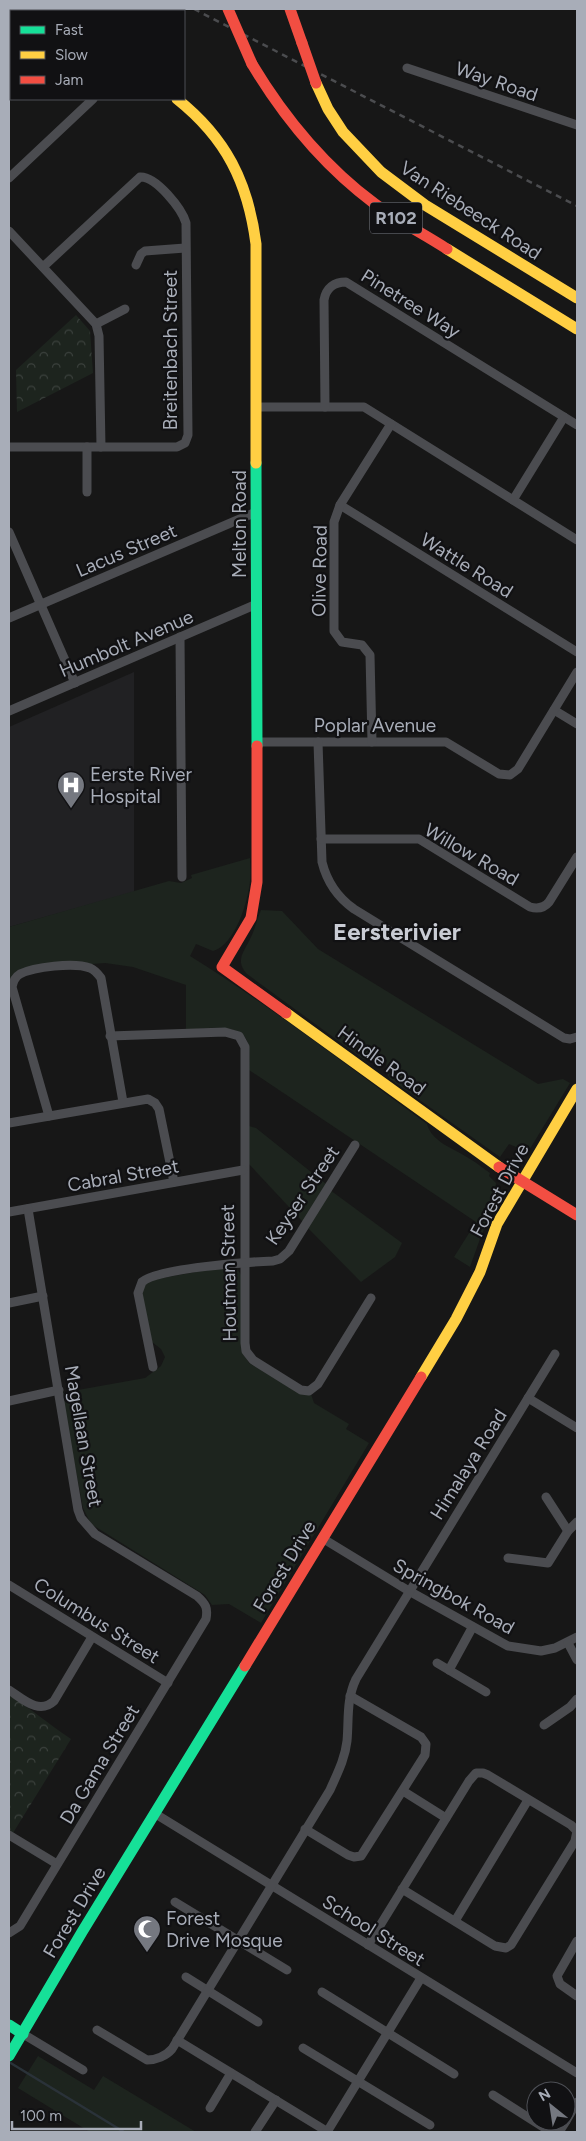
<svg xmlns="http://www.w3.org/2000/svg" width="586" height="2141" font-family="Figtree,sans-serif">
<style>
.built{fill:#212123}
.green{fill:#1d241e}
.forest{fill:url(#forest-crowns)}
.lines{fill:none;stroke-linecap:round;stroke-linejoin:round}
.stream{stroke:#2a3239;stroke-width:2.5}
.street{stroke:#4b4c50;stroke-width:9}
.fast{stroke:#16e098;stroke-width:11}
.slow{stroke:#ffcf43;stroke-width:11}
.jam{stroke:#f24e42;stroke-width:11}
.rail{stroke:#4b4c4f;stroke-width:2.5;stroke-dasharray:6 5;stroke-linecap:butt}
.jam-bridge{stroke:#f24e42;stroke-width:11}
.labels{text-anchor:middle;stroke-width:4.5;stroke-linejoin:round;paint-order:stroke}
.shield{fill:#111113;stroke:#7b7e86;stroke-width:1}
.shield-label{font-size:18px;font-weight:bold;fill:#a8adb8}
.street-label{font-size:19px;fill:#a8adb8;stroke:#111113}
.poi-label{font-size:19px;fill:#a8adb8;stroke:#111113;text-anchor:start}
.district-label{font-size:24px;font-weight:bold;fill:#c9ccd4;stroke:#111113}
</style>
<defs>
<pattern id="forest-crowns" width="20" height="18" patternUnits="userSpaceOnUse" patternTransform="scale(1.25)"><rect width="20" height="18" fill="#1d241e"/><path d="M2 6a3 3 0 1 1 6 0M12 15a3 3 0 1 1 6 0" fill="none" stroke="#3b413d"/></pattern>
</defs>
<rect width="100%" height="100%" fill="#171717"/>
<polygon class="built" points="134,672 134,892 9,927 9,727"/>
<g class="green">
<path d="M250,858C250,865 251,874 250,881C248,902 235,945 213,951L196,944L190,956C272,1007 349,1067 427,1124C432,1143 456,1149 470,1159C477,1163 484,1169 490,1173L489,1176L496,1183L494,1201L497,1203L481,1236L470,1267L454,1257L476,1222L249,1070C249,1062 250,1051 248,1043C241,1021 204,1029 186,1030V985L133,967L105,963L21,970L9,991V927L169,881L181,883L192,878L191,875Z"/>
<path d="M261,910L282,911L318,949L538,1084L563,1079L570,1083L528,1152L509,1144L500,1157L390,1079L385,1071L387,1060L381,1056L371,1061L363,1059L247,974C234,960 245,951 251,937C255,929 257,919 261,910Z"/>
<polygon points="249,1126 256,1128 326,1184 303,1222 248,1163"/>
<polygon points="330,1190 402,1243 395,1257 361,1282 307,1227"/>
<polygon points="230,1266 237,1269 242,1276 243,1352 249,1363 256,1367 301,1394 311,1394 314,1403 349,1424 346,1429 369,1443 261,1623 229,1604 212,1605 205,1595 91,1524 83,1508 61,1393 145,1378 161,1366 165,1357 161,1349 152,1342 141,1296 143,1286 151,1280"/>
<polygon points="38,2056 94,2090 103,2076 196,2132 90,2132 18,2088"/>
</g>
<g class="forest">
<polygon points="76,315 90,331 93,373 17,412 16,370"/>
<path d="M9,1695C31,1708 49,1725 71,1739L13,1833L9,1830Z"/>
</g>
<g class="lines">
<polyline class="stream" points="9,2062 124,2132"/>
<g class="street">
<polyline points="9,60 11,58"/>
<polyline points="407,68 577,125"/>
<polyline points="9,178 93,99"/>
<polyline points="9,231 96,324 99,336 101,447"/>
<polyline points="136,265 141,254 145,251 185,248"/>
<polyline points="96,324 125,309"/>
<polyline points="256,407 364,407 577,540"/>
<path d="M325,407L324,300C326,288 334,282 346,282L577,425"/>
<path d="M9,447H177L185,443L188,435L186,223C182,209 156,176 140,177L43,267"/>
<polyline points="87,447 87,492"/>
<polyline points="513,500 564,417"/>
<polyline points="340,505 577,652"/>
<polyline points="9,532 75,683"/>
<polyline points="9,618 256,512"/>
<polyline points="180,637 182,877"/>
<polyline points="554,710 577,724"/>
<polyline points="9,711 257,604"/>
<polyline points="257,742 446,742 499,774 510,775 518,769 577,672"/>
<path d="M318,742L322,862C327,882 337,897 354,909L564,1038L570,1039L577,1037"/>
<polyline points="372,742 370,655 362,645 342,642 334,631 334,522 340,505 391,424"/>
<path d="M321,839H419L530,907C537,909 544,908 549,902L577,857"/>
<polyline points="110,1036 225,1032 239,1036 245,1047 245,1343 246,1351 253,1360 301,1390 309,1391 318,1384 371,1298"/>
<path d="M49,1116L12,987C13,982 15,977 20,974C34,967 74,962 90,968C95,970 98,974 101,978L123,1102"/>
<polyline points="9,1123 148,1099 155,1103 159,1109 174,1182"/>
<polyline points="9,1212 243,1170"/>
<polyline points="9,1303 43,1296"/>
<path d="M153,1367L138,1293L142,1282C158,1268 249,1262 273,1261L280,1259L289,1251L355,1145"/>
<polyline points="528,1398 577,1428"/>
<polyline points="9,1401 59,1390"/>
<polyline points="546,1497 568,1531"/>
<polyline points="322,1538 409,1591 508,1646 541,1651 555,1648 577,1637"/>
<polyline points="508,1558 548,1563 568,1531 577,1522"/>
<polyline points="9,1585 168,1683"/>
<polyline points="568,1643 577,1660"/>
<polyline points="437,1663 486,1692"/>
<polyline points="449,1670 472,1628"/>
<path d="M9,1690C23,1699 39,1715 54,1701L92,1637"/>
<polyline points="544,1725 570,1707 577,1699"/>
<polyline points="403,1791 446,1818"/>
<polyline points="154,1813 577,2073"/>
<polyline points="305,1829 348,1855 354,1857 361,1856 425,1755 426,1744 421,1737 350,1696"/>
<polyline points="9,1835 57,1864"/>
<polyline points="175,1902 287,1970"/>
<polyline points="455,1921 528,1800"/>
<path d="M9,1933L20,1926L206,1619C208,1608 206,1604 197,1596L95,1534L81,1518L78,1510L28,1209"/>
<polyline points="577,1941 557,1976 560,1984 577,1996"/>
<polyline points="368,1945 469,1781 476,1773 483,1773 488,1775 571,1825 577,1831 575,1841 511,1945 506,1948 495,1946 402,1889"/>
<polyline points="186,1977 258,2022"/>
<polyline points="322,1992 454,2074"/>
<path d="M97,2030L147,2060C156,2060 166,2056 172,2049L330,1790C337,1774 345,1759 347,1741C349,1720 346,1700 356,1679L555,1354"/>
<polyline points="23,2034 83,2070"/>
<polyline points="177,2040 328,2132"/>
<polyline points="303,2048 430,2125"/>
<polyline points="493,2095 551,2132"/>
<polyline points="210,2108 231,2073"/>
<polyline points="566,2121 577,2102"/>
<polyline points="255,2132 276,2100"/>
<polyline points="327,2132 421,1978"/>
<polyline points="559,2132 566,2121"/>
</g>
<g class="fast">
<polyline points="256,463 257,746"/>
<polyline points="9,2025 23,2034"/>
<polyline points="9,2056 82,1932 245,1666"/>
</g>
<g class="slow">
<polyline points="32,9 37,11"/>
<polyline points="316,83 328,109 343,132 381,172 425,205 577,298"/>
<path d="M177,99C226,138 248,182 256,244V463"/>
<polyline points="447,249 577,329"/>
<polyline points="286,1013 499,1167"/>
<polyline points="421,1377 456,1319 480,1272 497,1224 577,1089"/>
</g>
<g class="jam">
<polyline points="290,9 302,43"/>
<path d="M252,64C285,119 324,166 375,204C398,221 424,234 447,249"/>
<polyline points="257,746 257,882 251,918 222,967 286,1013"/>
<polyline points="499,1167 577,1215"/>
<polyline points="245,1666 421,1377"/>
</g>
<polyline class="rail" points="194,9 577,206"/>
<g class="jam-bridge">
<polyline points="228,9 252,64"/>
<polyline points="302,43 316,83"/>
</g>
</g>
<defs>
<g id="hospital-pin" transform="scale(1.4375)"><path d="M0 17L-7.5 6A9.5 9.5 0 1 1 7.5 6Z" fill="#757880" stroke="#111113"/><path d="M-5-5h3v3.5h4V-5h3V5h-3V1.5h-4V5h-3Z" fill="#fff"/></g>
<g id="mosque-pin" transform="scale(1.4375)"><path d="M0 17L-7.5 6A9.5 9.5 0 1 1 7.5 6Z" fill="#757880" stroke="#111113"/><path d="M3.5-4.9A6 6 0 1 0 3.5 4.9A5 5 0 1 1 3.5-4.9Z" fill="#fff"/></g>
</defs>
<g fill-rule="evenodd">
<use href="#hospital-pin" x="71" y="785"/>
<use href="#mosque-pin" x="147" y="1929"/>
</g>
<g class="labels">
<rect class="shield" x="370" y="202.5" width="52" height="31" rx="4"/>
<g class="shield-label">
<text x="396" y="224">R102</text>
</g>
<g class="street-label">
<text transform="translate(497 81) rotate(19)" y="7">Way Road</text>
<text transform="translate(471 210) rotate(33)" y="7">Van Riebeeck Road</text>
<text transform="translate(411 303) rotate(32)" y="7">Pinetree Way</text>
<text transform="translate(170 350) rotate(-90)" y="7">Breitenbach Street</text>
<text transform="translate(239 524) rotate(-90)" y="7">Melton Road</text>
<text transform="translate(126 550) rotate(-23)" y="7">Lacus Street</text>
<text transform="translate(467 565) rotate(32)" y="7">Wattle Road</text>
<text transform="translate(319 571) rotate(-89)" y="7">Olive Road</text>
<text transform="translate(126 643) rotate(-23)" y="7">Humbolt Avenue</text>
<text x="375" y="732">Poplar Avenue</text>
<text transform="translate(472 854) rotate(30)" y="7">Willow Road</text>
<text transform="translate(382 1060) rotate(36)" y="7">Hindle Road</text>
<text transform="translate(123 1175) rotate(-10)" y="7">Cabral Street</text>
<text transform="translate(499 1190) rotate(-62)" y="7">Forest Drive</text>
<text transform="translate(302 1195) rotate(-56)" y="7">Keyser Street</text>
<text transform="translate(228 1273) rotate(-91)" y="7">Houtman Street</text>
<text transform="translate(84 1436) rotate(80)" y="7">Magellaan Street</text>
<text transform="translate(468 1464) rotate(-58)" y="7">Himalaya Road</text>
<text transform="translate(284 1566) rotate(-59)" y="7">Forest Drive</text>
<text transform="translate(454 1596) rotate(29)" y="7">Springbok Road</text>
<text transform="translate(97 1620) rotate(32)" y="7">Columbus Street</text>
<text transform="translate(99 1764) rotate(-59)" y="7">Da Gama Street</text>
<text transform="translate(74 1912) rotate(-59)" y="7">Forest Drive</text>
<text transform="translate(374 1930) rotate(32)" y="7">School Street</text>
</g>
<g class="poi-label">
<text x="90" y="781">Eerste River<tspan x="90" dy="22">Hospital</tspan></text>
<text x="166" y="1925">Forest<tspan x="166" dy="22">Drive Mosque</tspan></text>
</g>
<g class="district-label">
<text x="397" y="940">Eersterivier</text>
</g>
</g>
<rect width="586" height="2141" fill="none" stroke="#a8adb8" stroke-width="20"/>
<rect x="10" y="10" width="175" height="90" fill="#111113" stroke="#4d4f55"/>
<rect x="20" y="26" width="25" height="8" fill="#16e098" stroke="#4d4f55"/>
<text x="55" y="35" font-size="15" fill="#a8adb8">Fast</text>
<rect x="20" y="51" width="25" height="8" fill="#ffcf43" stroke="#4d4f55"/>
<text x="55" y="60" font-size="15" fill="#a8adb8">Slow</text>
<rect x="20" y="76" width="25" height="8" fill="#f24e42" stroke="#4d4f55"/>
<text x="55" y="85" font-size="15" fill="#a8adb8">Jam</text>
<g transform="translate(551 2106) rotate(330)"><circle r="24" fill="#111113" stroke="#4d4f55"/>
<path d="M0-4L9 19L0 12L-9 19Z" fill="#757880"/>
<text y="-8" font-size="14" font-weight="bold" text-anchor="middle" fill="#a8adb8">N</text>
</g>
<path d="M12 2121v8h129v-8" fill="none" stroke="#a8adb8" stroke-width="2.5"/>
<text x="20" y="2121" font-size="15" fill="#a8adb8" stroke="#111113" stroke-width="4" paint-order="stroke">100 m</text>
</svg>
